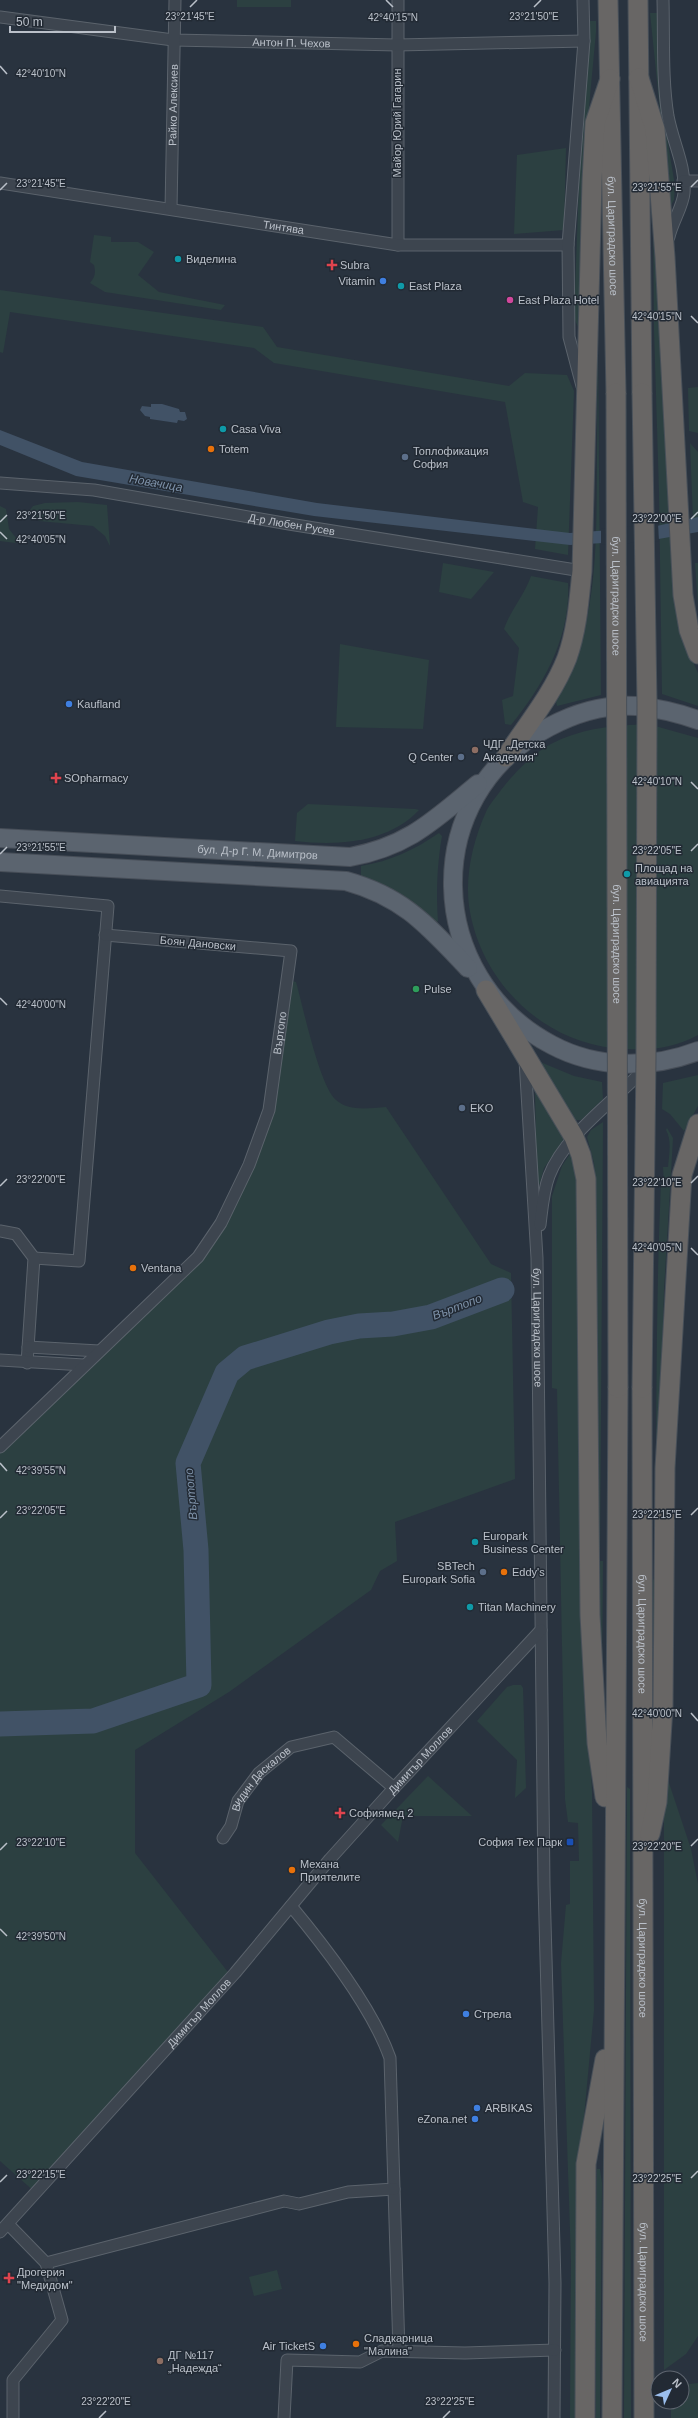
<svg xmlns="http://www.w3.org/2000/svg" width="698" height="2418" font-family="Arial,sans-serif">
<style>
.green{fill:#2c4041}
.water{fill:#415266}
.pier{fill:#29333f}
.lines{fill:none;stroke-linecap:round;stroke-linejoin:round}
.river{stroke:#415266;stroke-width:25}
.minor-casing{stroke:#5b636c;stroke-width:13}
.primary-casing{stroke:#474e58;stroke-width:20}
.trunk-casing{stroke:#485059;stroke-width:21}
.minor{stroke:#3d454f;stroke-width:11}
.primary{stroke:#5b646f;stroke-width:18}
.trunk{stroke:#686665;stroke-width:19}
.trunk-bridge-casing{stroke:#485059;stroke-width:21;stroke-linecap:butt}
.trunk-bridge{stroke:#686665;stroke-width:19}
.ticks{fill:none;stroke:#bac0c9;stroke-width:1.5}
.culture-dot{fill:#0f9aa8;stroke:#222a34;stroke-width:1.5}
.health-dot{fill:#e0444e;stroke:#222a34;stroke-width:1.5}
.shop-dot{fill:#3f7fe0;stroke:#222a34;stroke-width:1.5}
.hotel-dot{fill:#d1479c;stroke:#222a34;stroke-width:1.5}
.food-dot{fill:#e8710a;stroke:#222a34;stroke-width:1.5}
.service-dot{fill:#5c6f8a;stroke:#222a34;stroke-width:1.5}
.education-dot{fill:#8d6e63;stroke:#222a34;stroke-width:1.5}
.leisure-dot{fill:#2e9e5b;stroke:#222a34;stroke-width:1.5}
.transit-dot{fill:#1a4fb4;stroke:#222a34;stroke-width:1.5}
.labels{text-anchor:middle;stroke-width:3;stroke-linejoin:round;paint-order:stroke}
.street-label{font-size:11px;fill:#bac0c9;stroke:#222a34}
.poi-label{font-size:11px;fill:#bac0c9;stroke:#222a34;text-anchor:start}
.water-label{font-size:12px;font-style:italic;fill:#7e92a9;stroke:#222a34}
.ticks-label{font-size:10px;text-anchor:middle;fill:#bac0c9;stroke:#222a34;stroke-width:3;stroke-linejoin:round;paint-order:stroke}
</style>
<rect width="100%" height="100%" fill="#29333f"/>
<g class="green">
<rect x="237" y="0" width="54" height="7"/>
<polygon points="650,13 658,13 658,72 662,107 675,186 674,200 670,207"/>
<polygon points="589,21 596,21 596,32 582,182 579,329 574,318 579,182"/>
<polygon points="566,148 564,230 514,234 517,155"/>
<polygon points="653,218 685,644 698,673 698,706 662,694 659,492 654,330"/>
<path d="M94,235L111,237V242H138L154,252L138,275L159,292L225,305L221,310L105,292L90,283C95,277 96,273 94,265L90,262Z"/>
<path d="M597,241L601,695L557,706L556,702C600,628 596,539 597,457C598,385 597,313 597,241Z"/>
<polygon points="0,290 263,327 277,347 509,386 525,373 567,375 574,391 568,555 535,549 538,507 523,502 505,402 274,363 254,348 10,312 3,353 0,352"/>
<polygon points="698,387 698,433 689,431 688,388"/>
<polygon points="690,443 698,452 698,517 693,519"/>
<polygon points="78,502 107,505 110,546 105,536 93,526 39,521 34,517 30,510 33,506 45,503"/>
<polygon points="0,506 6,509 9,529 16,538 16,543 0,541"/>
<polygon points="443,563 494,572 471,599 439,592"/>
<polygon points="695,563 698,563 698,607"/>
<path d="M531,576L568,583C571,636 544,685 511,725L505,724L502,700L513,696L519,648L504,629C510,611 524,596 531,576Z"/>
<polygon points="340,644 429,660 423,729 336,727"/>
<path d="M648,724L698,738V1035C671,1050 643,1051 613,1048C540,1040 480,980 469,906C465,875 473,841 486,812C489,805 496,797 501,790C515,772 534,752 555,742C587,727 613,726 648,724Z"/>
<path d="M308,804L415,809L419,810C388,843 338,846 295,841L297,813Z"/>
<path d="M439,833L442,836C437,865 436,892 438,921L436,923C414,902 390,886 361,877V866C391,861 414,850 439,833Z"/>
<path d="M288,980L296,982C303,1006 319,1085 336,1100C350,1112 369,1108 386,1107L491,1264L511,1273L515,1479L395,1522L397,1561L380,1571L371,1590L229,1692L135,1750V1853L231,1976L36,2193L0,2161V1447L197,1257L221,1223L269,1110Z"/>
<polygon points="533,1059 574,1076 602,1082 603,1099 581,1120 575,1120"/>
<polygon points="698,1075 698,1106 684,1131 670,1114 662,1109 663,1083"/>
<polygon points="535,1090 566,1136 544,1168 537,1193"/>
<polygon points="603,1122 600,1561 603,1561 602,1672 598,1624 595,1177 594,1163 587,1137 591,1130"/>
<path d="M667,1128L673,1138L672,1156L664,1290L653,1665L652,1580L655,1579C657,1447 655,1315 661,1183L664,1184L663,1167H668C669,1155 672,1140 666,1130Z"/>
<polygon points="572,1151 578,1160 588,1717 592,1791 594,2010 579,2170 577,2418 570,2418 571,2260 561,1963 566,1905 570,1904 570,1861 579,1861 578,1823 568,1822 565,1799 557,1389 552,1388 552,1196 562,1166"/>
<polygon points="513,1685 521,1685 523,1688 526,1788 515,1798 517,1760 477,1721 507,1687"/>
<polygon points="428,1776 472,1816 403,1816 398,1842 381,1825"/>
<polygon points="667,1777 691,1849 698,1884 698,2336 686,2354 664,2370 664,1788"/>
<polygon points="627,1787 630,1789 631,2418 624,2418"/>
<polygon points="597,2169 600,2169 602,2183 600,2418 596,2418 596,2319 594,2318"/>
<polygon points="277,2270 282,2289 254,2296 249,2277"/>
<polygon points="698,2383 698,2418 671,2418 671,2402 682,2402 682,2385"/>
</g>
<g class="water">
<polygon points="151,404 162,404 179,409 180,412 185,412 187,419 184,421 178,420 177,423 150,419 150,417 145,416 140,410 142,406 151,407"/>
<polygon points="0,430 82,462 317,503 570,533 652,527 698,517 698,532 653,540 570,545 314,516 76,476 0,445"/>
</g>
<polygon class="pier" points="658,524 659,541 601,545 601,529"/>
<g class="lines">
<polyline class="river" points="0,1724 93,1721 199,1685 196,1550 188,1463 227,1373 245,1358 329,1332 359,1326 393,1324 431,1317 502,1290"/>
<g class="minor-casing">
<g id="minor">
<polyline points="398,0 398,245"/>
<path d="M663,0C664,38 662,79 668,116C673,143 686,166 684,193C683,206 672,223 669,237"/>
<path id="s1" d="M0,17L173,40L397,45L584,41"/>
<polyline points="683,181 698,181"/>
<path id="s2" d="M0,183L398,245H568"/>
<path id="s3" d="M171,209L175,0"/>
<polyline points="582,386 569,337 568,245 584,41 583,0"/>
<path id="s4" d="M0,483L94,490L289,524L582,571"/>
<polyline points="0,896 108,906 79,1261 34,1258"/>
<path id="s5" d="M525,1060L537,1258L544,1885L555,2283L554,2418"/>
<path d="M540,1225C542,1209 543,1192 549,1176C565,1134 616,1100 646,1067"/>
<polyline points="0,1231 16,1234 34,1258 27,1363"/>
<polyline points="28,1347 99,1351"/>
<polyline points="0,1360 84,1365"/>
<path id="s6" d="M0,1447L198,1257L221,1223L249,1165L269,1110L291,951L105,935"/>
<path id="s7" d="M223,1838L231,1826L238,1801L259,1773L291,1747L334,1737L394,1788"/>
<path d="M291,1906C326,1948 372,2007 390,2058L399,2351"/>
<polyline points="8,2224 46,2263 62,2320 13,2380 13,2418"/>
<path id="s8" d="M0,2232L235,1973L330,1859L394,1788L541,1630"/>
<polyline points="46,2263 284,2201 299,2204 348,2192 394,2189"/>
<polyline points="284,2418 287,2360 360,2362 382,2351 465,2353 555,2350"/>
</g>
</g>
<g class="primary-casing">
<g id="primary">
<path d="M698,720C678,713 658,708 636,706C606,704 575,713 549,727C417,795 424,978 552,1045C597,1069 651,1069 698,1051"/>
<path id="s9" d="M0,838L350,857C409,846 434,820 478,784"/>
<path d="M0,862L346,881C404,897 428,926 468,968"/>
</g>
</g>
<g class="trunk-casing">
<g id="trunk">
<path id="s10" d="M608,0L616,393"/>
<polyline points="638,0 642,393"/>
<polyline points="639,78 655,129 665,257 683,595 689,630 698,654"/>
<path d="M506,757C527,725 553,694 567,658C577,630 579,601 582,571L592,181L595,123L610,79"/>
<polyline points="486,990 574,1137 581,1155 586,1179 590,1615 597,1743 605,1797"/>
<path id="s11" d="M642,1388L644,2418"/>
<polyline points="650,1834 657,1802 663,1707 665,1468 682,1175 698,1124"/>
<polyline points="585,2418 586,2164 605,2059"/>
<polyline points="612,2418 618,1388"/>
</g>
</g>
<use href="#minor" class="minor"/>
<use href="#primary" class="primary"/>
<use href="#trunk" class="trunk"/>
<g class="trunk-bridge-casing">
<g id="trunk-bridge">
<path id="s12" d="M616,393L618,1388"/>
<polyline points="642,1388 646,1058 647,703 642,393"/>
</g>
</g>
<use href="#trunk-bridge" class="trunk-bridge"/>
</g>
<path class="ticks" d="M386,0L393,7M190,7L197,0M534,7L541,0M0,66L7,74M691,187L698,180M0,190L7,183M691,316L698,323M691,519L698,512M0,522L7,515M0,532L7,539M691,782L698,789M691,851L698,844M0,854L7,847M0,998L7,1005M691,1183L698,1176M0,1186L7,1179M691,1248L698,1255M0,1463L7,1471M691,1515L698,1508M0,1518L7,1511M691,1713L698,1721M691,1846L698,1839M0,1850L7,1843M0,1929L7,1936M691,2178L698,2171M0,2182L7,2175M99,2418L106,2411M443,2418L450,2411"/>
<g class="culture-dot">
<circle cx="178" cy="259" r="4"/>
<circle cx="401" cy="286" r="4"/>
<circle cx="223" cy="429" r="4"/>
<circle cx="627" cy="874" r="4"/>
<circle cx="475" cy="1542" r="4"/>
<circle cx="470" cy="1607" r="4"/>
</g>
<g class="health-dot">
<path d="M330 259h4v4h4v4h-4v4h-4v-4h-4v-4h4z"/>
<path d="M54 772h4v4h4v4h-4v4h-4v-4h-4v-4h4z"/>
<path d="M338 1807h4v4h4v4h-4v4h-4v-4h-4v-4h4z"/>
<path d="M7 2272h4v4h4v4h-4v4h-4v-4h-4v-4h4z"/>
</g>
<g class="shop-dot">
<circle cx="383" cy="281" r="4"/>
<circle cx="69" cy="704" r="4"/>
<circle cx="466" cy="2014" r="4"/>
<circle cx="477" cy="2108" r="4"/>
<circle cx="475" cy="2119" r="4"/>
<circle cx="323" cy="2346" r="4"/>
</g>
<circle class="hotel-dot" cx="510" cy="300" r="4"/>
<g class="food-dot">
<circle cx="211" cy="449" r="4"/>
<circle cx="133" cy="1268" r="4"/>
<circle cx="504" cy="1572" r="4"/>
<circle cx="292" cy="1870" r="4"/>
<circle cx="356" cy="2344" r="4"/>
</g>
<g class="service-dot">
<circle cx="405" cy="457" r="4"/>
<circle cx="461" cy="757" r="4"/>
<circle cx="462" cy="1108" r="4"/>
<circle cx="483" cy="1572" r="4"/>
</g>
<g class="education-dot">
<circle cx="475" cy="750" r="4"/>
<circle cx="160" cy="2361" r="4"/>
</g>
<circle class="leisure-dot" cx="416" cy="989" r="4"/>
<rect class="transit-dot" x="566" y="1838" width="8" height="8" rx="2"/>
<g class="labels">
<g class="street-label">
<text dy="4" stroke="none"><textPath href="#s1" startOffset="293">Антон П. Чехов</textPath></text>
<text dy="4" stroke="none"><textPath href="#s3" startOffset="104">Райко Алексиев</textPath></text>
<text transform="translate(397 123) rotate(-90)" y="4">Майор Юрий Гагарин</text>
<text dy="4" stroke="none"><textPath href="#s2" startOffset="287">Тинтява</textPath></text>
<text dy="4" stroke="none"><textPath href="#s10" startOffset="236">бул. Цариградско шосе</textPath></text>
<text dy="4" stroke="none"><textPath href="#s4" startOffset="295">Д-р Любен Русев</textPath></text>
<text dy="4" stroke="none"><textPath href="#s12" startOffset="203">бул. Цариградско шосе</textPath></text>
<text dy="4" stroke="none"><textPath href="#s9" startOffset="258">бул. Д-р Г. М. Димитров</textPath></text>
<text transform="translate(198 943) rotate(5)" y="4">Боян Дановски</text>
<text dy="4" stroke="none"><textPath href="#s12" startOffset="551">бул. Цариградско шосе</textPath></text>
<text dy="4" stroke="none"><textPath href="#s6" startOffset="516">Въртопо</textPath></text>
<text dy="4" stroke="none"><textPath href="#s5" startOffset="268">бул. Цариградско шосе</textPath></text>
<text dy="4" stroke="none"><textPath href="#s11" startOffset="246">бул. Цариградско шосе</textPath></text>
<text dy="4" stroke="none"><textPath href="#s8" startOffset="632">Димитър Моллов</textPath></text>
<text dy="4" stroke="none"><textPath href="#s7" startOffset="72">Видин Даскалов</textPath></text>
<text dy="4" stroke="none"><textPath href="#s11" startOffset="570">бул. Цариградско шосе</textPath></text>
<text dy="4" stroke="none"><textPath href="#s8" startOffset="296">Димитър Моллов</textPath></text>
<text dy="4" stroke="none"><textPath href="#s11" startOffset="894">бул. Цариградско шосе</textPath></text>
</g>
<g class="poi-label">
<text x="186" y="263">Виделина</text>
<text x="340" y="269">Subra</text>
<text x="375" y="285" text-anchor="end">Vitamin</text>
<text x="409" y="290">East Plaza</text>
<text x="518" y="304">East Plaza Hotel</text>
<text x="231" y="433">Casa Viva</text>
<text x="219" y="453">Totem</text>
<text x="413" y="455">Топлофикация<tspan x="413" dy="13">София</tspan></text>
<text x="77" y="708">Kaufland</text>
<text x="483" y="748">ЧДГ „Детска<tspan x="483" dy="13">Академия“</tspan></text>
<text x="453" y="761" text-anchor="end">Q Center</text>
<text x="64" y="782">SOpharmacy</text>
<text x="635" y="872">Площад на<tspan x="635" dy="13">авиацията</tspan></text>
<text x="424" y="993">Pulse</text>
<text x="470" y="1112">EKO</text>
<text x="141" y="1272">Ventana</text>
<text x="483" y="1540">Europark<tspan x="483" dy="13">Business Center</tspan></text>
<text x="475" y="1570" text-anchor="end">SBTech<tspan x="475" dy="13">Europark Sofia</tspan></text>
<text x="512" y="1576">Eddy's</text>
<text x="478" y="1611">Titan Machinery</text>
<text x="349" y="1817">Софиямед 2</text>
<text x="562" y="1846" text-anchor="end">София Тех Парк</text>
<text x="300" y="1868">Механа<tspan x="300" dy="13">Приятелите</tspan></text>
<text x="474" y="2018">Стрела</text>
<text x="485" y="2112">ARBIKAS</text>
<text x="467" y="2123" text-anchor="end">eZona.net</text>
<text x="17" y="2276">Дрогерия<tspan x="17" dy="13">"Медидом"</tspan></text>
<text x="364" y="2342">Сладкарница<tspan x="364" dy="13">"Малина"</tspan></text>
<text x="315" y="2350" text-anchor="end">Air TicketS</text>
<text x="168" y="2359">ДГ №117<tspan x="168" dy="13">„Надежда“</tspan></text>
</g>
<g class="water-label">
<text transform="translate(156 483) rotate(10)" y="4">Новачица</text>
<text transform="translate(457 1307) rotate(-21)" y="4">Въртопо</text>
<text transform="translate(191 1494) rotate(-95)" y="4">Въртопо</text>
</g>
</g>
<g class="ticks-label">
<text x="190" y="20">23°21'45"E</text>
<text x="534" y="20">23°21'50"E</text>
<text x="393" y="21">42°40'15"N</text>
<text x="41" y="77">42°40'10"N</text>
<text x="41" y="187">23°21'45"E</text>
<text x="657" y="191">23°21'55"E</text>
<text x="657" y="320">42°40'15"N</text>
<text x="41" y="519">23°21'50"E</text>
<text x="657" y="522">23°22'00"E</text>
<text x="41" y="543">42°40'05"N</text>
<text x="657" y="785">42°40'10"N</text>
<text x="41" y="851">23°21'55"E</text>
<text x="657" y="854">23°22'05"E</text>
<text x="41" y="1008">42°40'00"N</text>
<text x="41" y="1183">23°22'00"E</text>
<text x="657" y="1186">23°22'10"E</text>
<text x="657" y="1251">42°40'05"N</text>
<text x="41" y="1474">42°39'55"N</text>
<text x="41" y="1514">23°22'05"E</text>
<text x="657" y="1518">23°22'15"E</text>
<text x="657" y="1717">42°40'00"N</text>
<text x="41" y="1846">23°22'10"E</text>
<text x="657" y="1850">23°22'20"E</text>
<text x="41" y="1940">42°39'50"N</text>
<text x="41" y="2178">23°22'15"E</text>
<text x="657" y="2182">23°22'25"E</text>
<text x="106" y="2405">23°22'20"E</text>
<text x="450" y="2405">23°22'25"E</text>
</g>
<g transform="translate(670 2390) rotate(46)"><circle r="19" fill="#222a34" stroke="#5f6670"/>
<path d="M0-3L7 15L0 10L-7 15Z" fill="#9bbeed"/>
<text y="-6" font-size="11" font-weight="bold" text-anchor="middle" fill="#bac0c9">N</text>
</g>
<path d="M10 26v6h105v-6" fill="none" stroke="#bac0c9" stroke-width="2"/>
<text x="16" y="26" font-size="12" fill="#bac0c9" stroke="#222a34" stroke-width="3" paint-order="stroke">50 m</text>
</svg>
